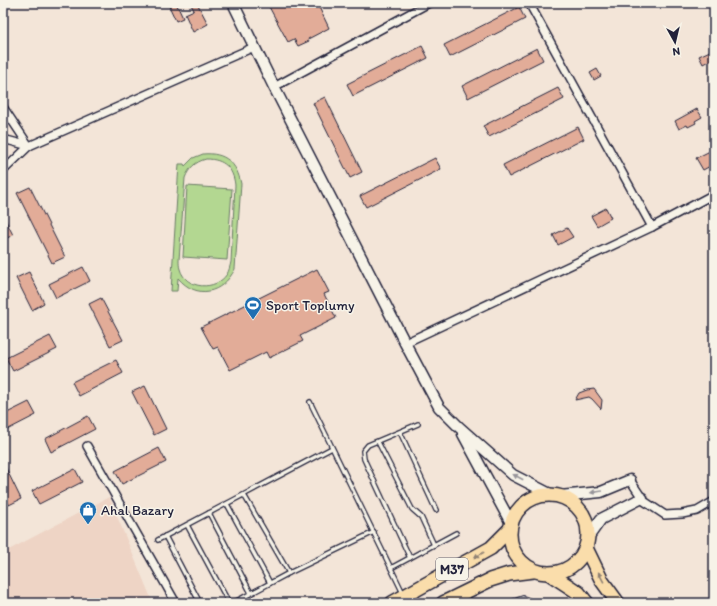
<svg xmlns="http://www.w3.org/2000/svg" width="717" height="606" font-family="Itim,sans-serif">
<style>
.built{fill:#eed4c5}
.green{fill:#b3d791;stroke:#6a7c66;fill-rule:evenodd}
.building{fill:#e2ac98;stroke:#22223b}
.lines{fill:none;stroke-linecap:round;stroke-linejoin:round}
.lane-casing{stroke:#22223b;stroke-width:6}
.street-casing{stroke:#22223b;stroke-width:10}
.secondary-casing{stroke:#22223b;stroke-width:13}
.highway-casing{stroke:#22223b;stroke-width:16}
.lane{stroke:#f7f3e8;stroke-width:3.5}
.street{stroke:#f7f3e8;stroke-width:7}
.secondary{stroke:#f7f3e8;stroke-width:10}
.highway{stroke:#faddab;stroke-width:13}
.oneway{fill:#97959a}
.oneway2{fill:#8e8073}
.labels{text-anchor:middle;stroke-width:3;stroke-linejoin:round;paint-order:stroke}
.shield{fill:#f7f3e8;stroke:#62616f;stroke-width:1}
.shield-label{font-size:13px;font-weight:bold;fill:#22223b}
.poi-label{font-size:14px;fill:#22223b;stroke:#f7f3e8;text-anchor:start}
</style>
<rect width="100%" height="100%" fill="#f3e5d8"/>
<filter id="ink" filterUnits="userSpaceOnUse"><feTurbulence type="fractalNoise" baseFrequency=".025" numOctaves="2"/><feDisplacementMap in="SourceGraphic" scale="8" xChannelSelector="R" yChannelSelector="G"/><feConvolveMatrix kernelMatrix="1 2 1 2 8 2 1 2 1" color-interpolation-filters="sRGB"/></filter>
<g filter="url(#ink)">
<polygon class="built" points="109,497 153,603 3,603 3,553"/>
<g class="green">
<path d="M203,154C225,152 237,163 241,184L235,269C222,294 197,300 178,278L177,291H171L179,164H184L185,166L193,158ZM206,159C224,159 233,168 235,185L231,262C230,266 229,271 227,274C216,291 186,290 180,269C179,266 179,263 179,260L185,178C189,168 195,162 206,159Z"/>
<polygon points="187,186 232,189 227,260 183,257"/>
</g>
<g class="building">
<polygon points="176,3 183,18 176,21 169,6"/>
<polygon points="190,3 197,3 208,24 193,32 185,14 194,10"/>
<polygon points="267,3 317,3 329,28 308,39 309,41 298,46 294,39 288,42"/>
<polygon points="519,7 525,19 450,57 444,45"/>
<polygon points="422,46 428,58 353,96 347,84"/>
<polygon points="537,48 543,60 468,98 462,86"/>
<polygon points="710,51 714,58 703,64 699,56"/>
<polygon points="597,69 601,76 594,80 590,73"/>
<polygon points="558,88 564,99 489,137 483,126"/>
<polygon points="325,97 362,172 350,178 313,103"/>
<polygon points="697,109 702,117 695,121 696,123 688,127 687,125 679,129 675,121"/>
<polygon points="578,127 584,139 509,177 503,165"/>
<polygon points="714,149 714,164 703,170 696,158"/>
<polygon points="435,158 441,169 366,207 360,196"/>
<polygon points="30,187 65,257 52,263 17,193"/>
<polygon points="606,208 611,218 597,226 591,216"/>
<polygon points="3,215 13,235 3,240"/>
<polygon points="567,228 573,237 558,245 553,235"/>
<polygon points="83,267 90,281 56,298 49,284"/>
<polygon points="317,269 329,292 324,294 336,318 300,336 303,341 269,358 266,352 230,370 218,347 213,349 201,327"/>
<polygon points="29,272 44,303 32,310 16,278"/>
<polygon points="101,298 123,340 110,346 89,304"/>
<polygon points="50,336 57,349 13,371 6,358"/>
<polygon points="116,360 123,373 79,396 72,382"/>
<polygon points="145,386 166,429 154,435 132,392"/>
<polygon points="594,389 602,400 601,409 592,399 589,397 575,400 579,393 587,390"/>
<polygon points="29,402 36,415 3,432 3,415"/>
<polygon points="88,416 95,429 51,452 45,439"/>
<polygon points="159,448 166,462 122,484 115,471"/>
<polygon points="3,462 21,499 9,505 3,493"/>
<polygon points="75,469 82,482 39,504 32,491"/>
</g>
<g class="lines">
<g class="lane-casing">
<g id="lane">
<polyline points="310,402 403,593"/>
<polyline points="400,432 436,510"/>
<polyline points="378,442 412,509 421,517 434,545"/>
<polyline points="244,495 289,573"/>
<polyline points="227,504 270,583"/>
<polyline points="209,513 251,593"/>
<polyline points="187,525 229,603"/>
<polyline points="165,536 200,603"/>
<polyline points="158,540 332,448"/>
<polyline points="410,558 364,459 363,451 368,445 418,424"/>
<polyline points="391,568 456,533"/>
<polyline points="233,603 289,573 374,532"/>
<polyline points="509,603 523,598 535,603"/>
</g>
</g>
<g class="street-casing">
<g id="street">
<polyline points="529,3 652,227"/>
<polyline points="274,87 429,3"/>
<polyline points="3,107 29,146"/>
<polyline points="3,139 29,146"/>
<polyline points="3,171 29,146 254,47"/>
<polyline points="405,343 652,227 714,194"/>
<polyline points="87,446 176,603"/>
<polyline points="630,480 644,501 665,515 682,514 697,511 714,501"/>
</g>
</g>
<g class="secondary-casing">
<g id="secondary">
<polyline points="233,3 274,87 405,343 439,407 459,427 513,475 552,495"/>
<polyline points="463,434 511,523"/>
<polyline points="560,496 601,492 630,480"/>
<polyline points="589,536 601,519 642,498"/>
</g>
</g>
<g class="highway-casing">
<g id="highway">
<circle cx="549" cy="534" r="39"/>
<polyline points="586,548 602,581 618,603"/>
<polyline points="550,574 579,593 587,603"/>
<polyline points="392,603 491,548 509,530"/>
<polyline points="443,603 490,580 509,574 533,571"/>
</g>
</g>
<use href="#lane" class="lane"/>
<use href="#street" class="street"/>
<use href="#secondary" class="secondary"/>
<use href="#highway" class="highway"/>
</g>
<defs><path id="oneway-solid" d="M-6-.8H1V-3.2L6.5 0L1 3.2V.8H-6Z"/></defs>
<g class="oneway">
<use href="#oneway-solid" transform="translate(518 477) rotate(-152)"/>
<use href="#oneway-solid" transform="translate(596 492) rotate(171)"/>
</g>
<g class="oneway2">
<use href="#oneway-solid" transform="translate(479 555) rotate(151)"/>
<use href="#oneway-solid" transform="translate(601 577) rotate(-118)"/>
</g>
</g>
<defs>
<g id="stadium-pin" transform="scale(0.9)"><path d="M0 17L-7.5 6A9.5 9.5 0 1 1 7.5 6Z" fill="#1f6fb2" stroke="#f7f3e8"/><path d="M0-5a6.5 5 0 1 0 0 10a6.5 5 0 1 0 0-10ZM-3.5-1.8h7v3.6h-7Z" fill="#fff"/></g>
<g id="shop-pin" transform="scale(0.9)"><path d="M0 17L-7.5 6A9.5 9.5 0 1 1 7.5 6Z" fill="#1f6fb2" stroke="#f7f3e8"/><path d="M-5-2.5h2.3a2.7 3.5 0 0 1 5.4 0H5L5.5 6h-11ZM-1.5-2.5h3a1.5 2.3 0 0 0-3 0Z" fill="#fff"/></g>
</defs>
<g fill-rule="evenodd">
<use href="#stadium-pin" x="253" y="305"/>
<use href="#shop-pin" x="88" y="510"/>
</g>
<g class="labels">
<rect class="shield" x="436" y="558" width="32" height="22" rx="3"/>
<g class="shield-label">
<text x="452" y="574">M37</text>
</g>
<g class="poi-label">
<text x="266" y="310">Sport Toplumy</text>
<text x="101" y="515">Ahal Bazary</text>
</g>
</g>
<rect width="717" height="606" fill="none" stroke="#f7f3e8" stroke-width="16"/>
<rect x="8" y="8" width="701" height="590" fill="none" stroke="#22223b" stroke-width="1.5" filter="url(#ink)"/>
<g transform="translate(675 42) rotate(172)" stroke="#f7f3e8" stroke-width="3" paint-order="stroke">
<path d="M0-3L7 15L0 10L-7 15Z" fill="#22223b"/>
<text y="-6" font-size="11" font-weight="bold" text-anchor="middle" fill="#22223b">N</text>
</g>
</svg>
